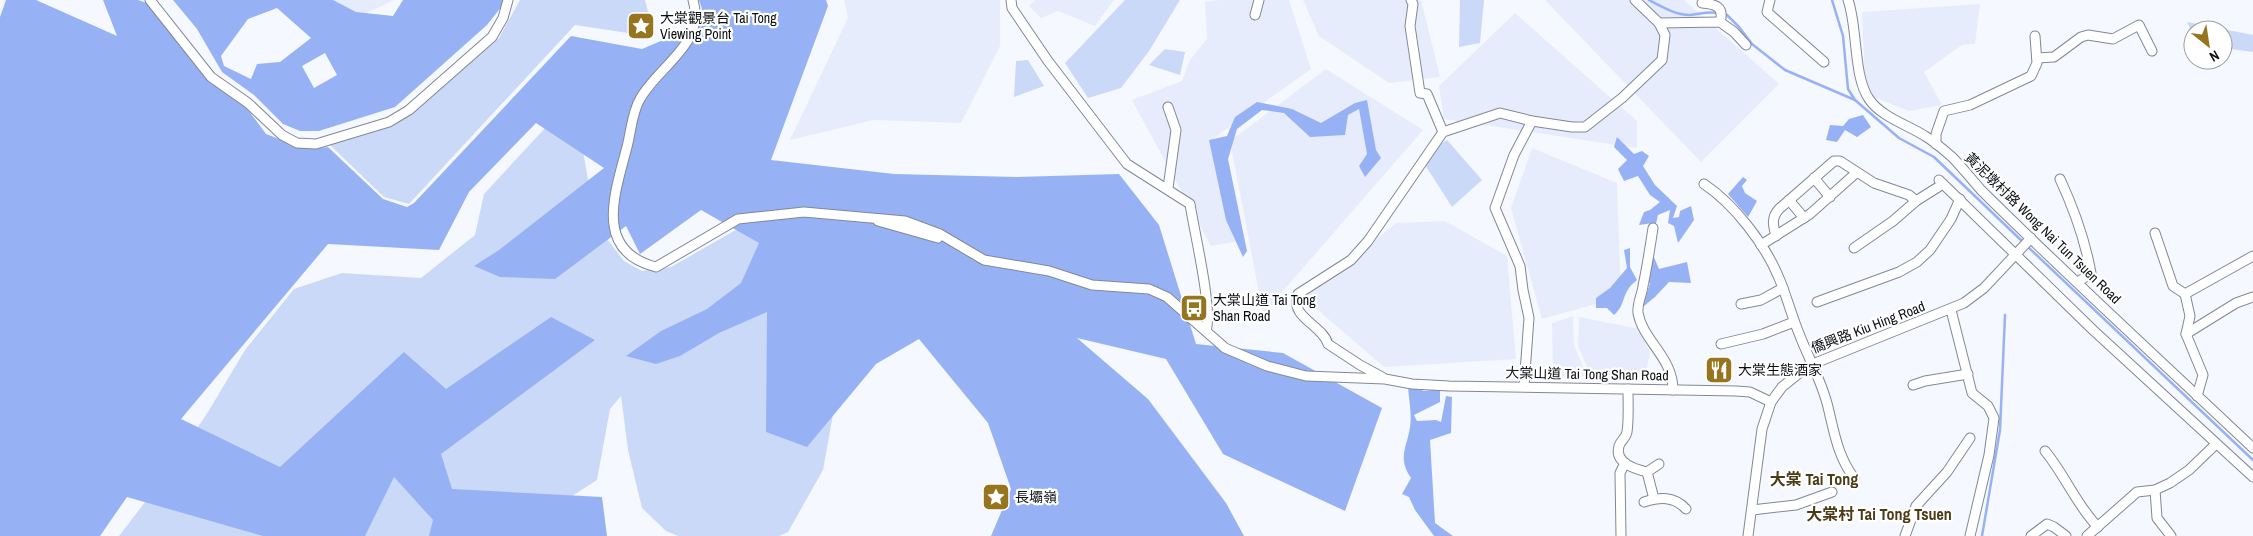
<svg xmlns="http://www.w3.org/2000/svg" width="2253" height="536" font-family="'Archivo Narrow','Noto Sans TC',sans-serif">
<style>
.built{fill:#e6ecfb}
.green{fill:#cbd9f8}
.forest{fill:#97b2f4;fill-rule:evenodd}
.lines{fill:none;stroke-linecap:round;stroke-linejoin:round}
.stream{stroke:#97b2f4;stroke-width:2.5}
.minor-casing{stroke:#818897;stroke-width:11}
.minor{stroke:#fff;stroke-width:9}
.labels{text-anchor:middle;stroke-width:4.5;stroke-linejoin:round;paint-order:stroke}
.poi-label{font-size:14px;fill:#0c0e13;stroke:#fff;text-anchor:start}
.street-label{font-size:14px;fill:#0c0e13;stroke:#fff}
.quarter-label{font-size:16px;font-weight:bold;fill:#4c3c15;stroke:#fff}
</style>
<rect width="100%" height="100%" fill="#f5f8ff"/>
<g class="built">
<polygon points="326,0 394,0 343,24"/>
<polygon points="844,0 1000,0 1000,46 961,123 874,120 790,140 848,18"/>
<polygon points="1035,0 1114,0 1095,26 1058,11 1041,18 1029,6"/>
<polygon points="1219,0 1289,0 1311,69 1214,138 1239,241 1211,246 1132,100 1182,81 1190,60 1207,39 1205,2"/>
<polygon points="1303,0 1421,0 1440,77 1389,83 1319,36"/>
<polygon points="1545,0 1684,0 1779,84 1701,162"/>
<polygon points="1980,4 1975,44 1962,45 1924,72 1942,105 1909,111 1871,96 1865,83 1862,12"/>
<polygon points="1515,13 1637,121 1637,148 1444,119 1439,86"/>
<polygon points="1326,69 1423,130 1263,314 1230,141"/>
<polygon points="1532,148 1617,183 1621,297 1542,319 1511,208"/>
<polygon points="1445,221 1507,256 1516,359 1384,367 1304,298 1396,223"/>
<polygon points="1573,316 1574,345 1587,376 1553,376 1552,323"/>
<polygon points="1579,317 1640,329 1650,353 1645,376 1590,374 1578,346"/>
</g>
<g class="green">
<polygon points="520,0 645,0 651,23 641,35 575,25 409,204 384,197 329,144 420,106 499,38"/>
<polygon points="1125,0 1180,0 1149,51 1121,88 1088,98 1065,63"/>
<polygon points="1460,0 1484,0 1480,43 1459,47"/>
<polygon points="2187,22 2253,35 2253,52 2223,48 2223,30 2193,30 2193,34"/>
<polygon points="1165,49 1185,52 1180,75 1149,65"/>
<polygon points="1028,60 1044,86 1014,97 1016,61"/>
<polygon points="559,113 577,117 592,202 607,239 624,261 642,271 671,267 734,231 757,222 843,359 823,470 788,532 779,536 678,536 666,531 642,508 628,450 621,396 610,409 597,480 561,503 465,536 119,536 165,476 208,412 245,350 294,289 342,273 421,278 475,235 484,194"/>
<polygon points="1447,140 1482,180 1452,207 1425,165 1433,149"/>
</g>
<g class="forest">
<polygon points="6,0 36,0 117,36 103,0 138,0 147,3 246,107 266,134 295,145 313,149 328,147 383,199 407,207 414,203 571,36 642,49 701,24 702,9 699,0 826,0 828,6 771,160 894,174 1017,177 1119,174 1159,225 1196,344 1283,353 1382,408 1345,511 1223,454 1166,359 1077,338 1148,399 1226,503 1244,536 991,536 1011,489 988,423 919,339 876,364 807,447 766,432 767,312 719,333 680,356 656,364 626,356 661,331 707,309 741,283 759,243 701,210 640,254 626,226 555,279 500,277 474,266 499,250 604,168 536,123 469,192 439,250 328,244 181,419 280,467 404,352 446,389 551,317 595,340 441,454 452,489 602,497 607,536 429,536 433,520 394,477 365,536 263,536 127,497 100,536 0,536 0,17"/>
<path d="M173,0H333L356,12L393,16L403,0H503L502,6L487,25L395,107L319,131H300L283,124L254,95L222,72L197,29ZM277,8L311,38L280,62L257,64L251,79L224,66L221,56L248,19ZM325,53L337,75L314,88L302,66Z"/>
<polygon points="1367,100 1376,150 1381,158 1365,177 1359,166 1367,154 1359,109 1348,115 1345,135 1310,137 1284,113 1262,110 1237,129 1228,159 1247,251 1243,257 1226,220 1209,140 1227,136 1235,117 1257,102 1292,109 1321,123 1355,103"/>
<polygon points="1863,115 1871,127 1857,137 1845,130 1837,142 1826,140 1830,125 1843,126 1849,119"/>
<polygon points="1617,137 1634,154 1642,151 1649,156 1643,166 1655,185 1677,206 1673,218 1679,217 1680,211 1691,206 1694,220 1678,243 1674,226 1668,223 1670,210 1658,215 1655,228 1653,223 1639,225 1644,212 1650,210 1660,202 1650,195 1638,176 1624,181 1618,169 1627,160 1614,147"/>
<polygon points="1743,177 1747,180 1742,186 1745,193 1757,201 1748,217 1728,194"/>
<path d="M1630,248V267L1637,280C1620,293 1627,304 1614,315L1607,308H1596V298L1610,288L1627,268L1624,250Z"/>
<polygon points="1653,255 1659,269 1687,262 1691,283 1669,282 1655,297 1644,306 1641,305 1643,294 1646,296 1650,283 1646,282"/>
<path d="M1408,387L1425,391L1440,389V402L1414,415L1417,421L1436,420L1441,422L1446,396L1452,397L1451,433L1430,440L1435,523L1453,536H1434L1415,510L1409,497L1402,494L1411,478C1397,457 1407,448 1410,427C1412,415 1409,400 1408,387Z"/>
</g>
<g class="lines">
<g class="stream">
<path d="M1649,0C1662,7 1676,15 1690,15C1700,14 1708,11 1718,13"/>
<polyline points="1832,0 1843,36 1848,89 1855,100"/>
<polyline points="1724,14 1727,15 1739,27 1752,44 1785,70 1855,100 1899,138 1934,157 2023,242"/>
<polyline points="2027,246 2253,460"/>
<polyline points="1982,536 2000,430 2005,315"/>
</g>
<g class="minor-casing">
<g id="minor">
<polyline points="150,0 211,77 248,103 282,135 297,143 316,144 389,122 409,110 492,37 503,18 508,0"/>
<path d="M693,0C706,44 659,65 640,99C632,112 631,132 627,147C615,193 593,251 656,267L738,219L804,212L905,221L940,234L984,260L1049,271L1092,285L1149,289L1167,297L1225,348L1267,366L1306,376L1385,379L1412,384L1449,386L1736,391L1750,392L1771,402"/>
<path d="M1011,0L1012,8L1048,61L1127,164L1190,204C1194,231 1213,309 1206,331"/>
<polyline points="1411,0 1413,4 1410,26 1420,93 1427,94 1443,132"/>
<polyline points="1770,0 1767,12 1824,62"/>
<path d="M1848,0C1858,28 1853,76 1869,99C1881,117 1908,125 1925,136C1935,142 1944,150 1952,157C1963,168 1972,180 1982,191C2071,279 2163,363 2253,448"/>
<path d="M1702,3C1714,4 1725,6 1720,22"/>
<polyline points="1255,15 1259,0"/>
<polyline points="1659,23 1720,22 1734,32 1746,45"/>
<polyline points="2037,58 2054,57 2081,37 2088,35 2113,39 2139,25 2152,51"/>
<polyline points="1168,107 1176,130 1168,188"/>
<polyline points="1936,144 1936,134 1944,111 1970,105 2031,76 2037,63 2035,36"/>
<polyline points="1814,178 1830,197"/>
<path d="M2060,179C2074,209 2085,240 2091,273L2078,282"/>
<polyline points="1939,180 2093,330 2253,477"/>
<path d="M1704,184C1734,204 1765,244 1779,278C1787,297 1792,317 1800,336C1809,359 1822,382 1828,407C1834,432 1838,457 1854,478"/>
<polyline points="1789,200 1804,218"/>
<polyline points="878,221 938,238"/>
<path d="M1653,228C1650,248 1647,267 1643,286C1642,295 1637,303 1638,313C1643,341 1673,357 1673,390"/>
<polyline points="2155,233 2173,286 2185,294 2190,316 2186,334 2203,375 2197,396"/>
<path d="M1776,236C1773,225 1771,218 1779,209L1834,161H1840L1874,183L1909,195L1916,201"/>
<polyline points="1761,245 1810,214 1856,173"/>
<polyline points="1854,248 1893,221 1916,201 1943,184"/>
<polyline points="2185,294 2253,256"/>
<polyline points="1817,302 1899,272 1917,262 1930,250 1951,219 1960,199"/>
<polyline points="1741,304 1761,300 1783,288"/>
<polyline points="1951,310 1972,393 1988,406 1994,418 1989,455 1970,536"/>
<polyline points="1190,318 1200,311 1207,309"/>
<polyline points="2186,334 2236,303 2253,297"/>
<polyline points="1721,344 1763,334 1794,322"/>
<path d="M1382,377L1360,365L1328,344C1322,324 1289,318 1298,294L1351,260L1368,241L1443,132L1500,113L1532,121L1572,127H1585L1622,98L1662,60L1665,35L1659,23L1635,0"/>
<polyline points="1913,385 1925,381 1968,374"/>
<polyline points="1524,386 1529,318 1523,290 1520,266 1495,208 1514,155 1532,121"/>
<path d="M1628,389C1628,403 1629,419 1627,432C1626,438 1621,440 1619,446C1614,463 1635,469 1647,472"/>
<path d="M2045,451C2065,475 2077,506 2098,527"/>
<polyline points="2155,490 2157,518 2171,536"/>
<polyline points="1654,499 1647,472 1659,464"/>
<path d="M1644,502C1660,497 1674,496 1686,509"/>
<polyline points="1752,510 1796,505 1832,492"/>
<polyline points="1621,536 1620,473 1625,463"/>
<polyline points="1748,536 1762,429 1771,402 1782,387 1808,366 1964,303 1984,288 2031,238"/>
<polyline points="1905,536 1916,506 1947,472 1970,438"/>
<polyline points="2031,536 2047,524 2054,527 2066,536"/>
<polyline points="2087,536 2137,492 2155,490 2170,483 2189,470 2216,444"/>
</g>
</g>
<use href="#minor" class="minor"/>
</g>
<defs>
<g id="sight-square" transform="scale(1.4375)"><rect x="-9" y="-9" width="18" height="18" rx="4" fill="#96751e" stroke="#fff"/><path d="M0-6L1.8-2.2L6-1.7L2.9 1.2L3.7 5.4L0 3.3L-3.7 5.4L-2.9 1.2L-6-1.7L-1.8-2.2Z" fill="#fff"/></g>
<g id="bus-square" transform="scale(1.4375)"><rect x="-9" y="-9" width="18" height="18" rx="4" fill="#96751e" stroke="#fff"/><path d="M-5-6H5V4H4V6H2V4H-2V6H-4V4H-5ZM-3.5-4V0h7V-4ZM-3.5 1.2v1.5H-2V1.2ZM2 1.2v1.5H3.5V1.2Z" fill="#fff"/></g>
<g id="restaurant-square" transform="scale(1.4375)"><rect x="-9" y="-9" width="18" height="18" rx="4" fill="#96751e" stroke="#fff"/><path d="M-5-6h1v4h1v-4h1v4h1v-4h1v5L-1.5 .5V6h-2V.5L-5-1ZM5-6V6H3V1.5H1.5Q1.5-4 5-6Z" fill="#fff"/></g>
</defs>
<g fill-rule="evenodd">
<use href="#sight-square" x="641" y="26"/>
<use href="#bus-square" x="1194" y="308"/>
<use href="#restaurant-square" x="1719" y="370"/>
<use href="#sight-square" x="996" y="497"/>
</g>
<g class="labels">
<g class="poi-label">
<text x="660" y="23">大棠觀景台 Tai Tong<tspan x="660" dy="16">Viewing Point</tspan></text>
<text x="1213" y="305">大棠山道 Tai Tong<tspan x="1213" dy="16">Shan Road</tspan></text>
<text x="1738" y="375">大棠生態酒家</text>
<text x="1015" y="502">長壩嶺</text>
</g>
<g class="street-label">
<text transform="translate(2043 228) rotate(44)" y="5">黃泥墩村路 Wong Nai Tun Tsuen Road</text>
<text transform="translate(1868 327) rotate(-21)" y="5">僑興路 Kiu Hing Road</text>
<text transform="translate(1587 374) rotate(1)" y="5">大棠山道 Tai Tong Shan Road</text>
</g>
<g class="quarter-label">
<text x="1814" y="485">大棠 Tai Tong</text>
<text x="1879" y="520">大棠村 Tai Tong Tsuen</text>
</g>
</g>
<g transform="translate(2208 45) rotate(150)"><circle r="24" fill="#ffffff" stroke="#9e9fa1"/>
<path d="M0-4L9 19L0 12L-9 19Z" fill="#96751e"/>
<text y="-8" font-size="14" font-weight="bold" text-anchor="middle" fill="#0c0e13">N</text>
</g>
</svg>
